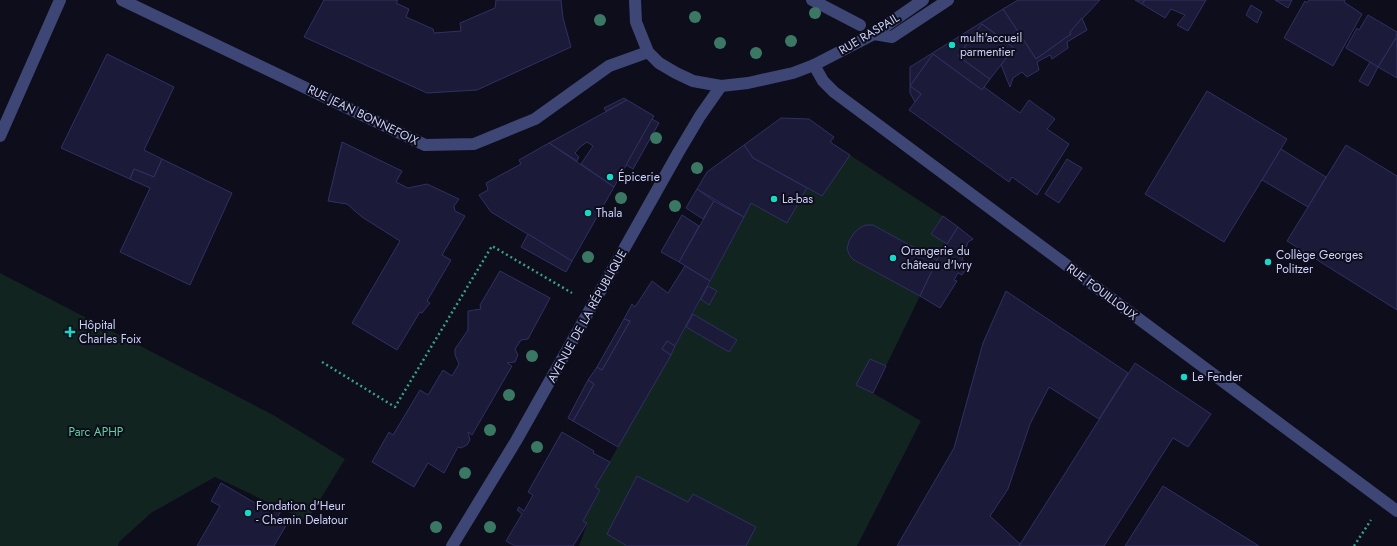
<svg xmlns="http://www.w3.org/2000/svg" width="1397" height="546" font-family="Jost,sans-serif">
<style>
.green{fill:#11241f}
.building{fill:#1b1b39;stroke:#303063}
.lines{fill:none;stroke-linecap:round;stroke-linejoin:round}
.path{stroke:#39a086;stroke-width:2.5;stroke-dasharray:2 3;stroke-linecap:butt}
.minor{stroke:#3d4675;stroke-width:12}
.tree{fill:#3b7864}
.poi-dot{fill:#18d9c7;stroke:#0d0d1b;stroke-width:1.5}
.labels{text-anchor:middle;stroke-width:4;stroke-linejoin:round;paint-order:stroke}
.street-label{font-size:12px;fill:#ccd0f9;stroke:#0d0d1b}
.poi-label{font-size:12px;fill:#ccd0f9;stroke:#0d0d1b;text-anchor:start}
.park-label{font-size:12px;fill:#61d09f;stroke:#0d0d1b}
</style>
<rect width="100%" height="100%" fill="#0d0d1b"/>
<g class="green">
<path d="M850,155L943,216L931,233L947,244L937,260L873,225C857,227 851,234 847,249L850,256L854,260L920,296L886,366L870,359L857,385L873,393L921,421L857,546H579L587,524L583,521L600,490L595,487L686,327L729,352L737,340L693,314L701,299L709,305L717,292L708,286L751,203L807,188L822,196Z"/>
<polygon points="0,273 275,416 345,459 307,521 215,477 151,513 119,542 118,546 0,546"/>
</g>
<g class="building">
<polygon points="324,0 398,0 396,3 409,9 406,17 433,29 434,33 461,31 460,23 495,8 496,0 561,0 563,18 571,47 477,90 427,93 304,37"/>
<polygon points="1018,0 1100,0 1070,32 1071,34 1036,59 1003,9"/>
<polygon points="1135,0 1145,0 1142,4"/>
<polygon points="1145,0 1206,0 1188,31 1177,25 1185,15 1171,9 1165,18 1142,4"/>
<polygon points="1275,0 1292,0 1288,8"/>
<polygon points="1309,0 1345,0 1344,2 1362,14 1333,66 1284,38 1305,1 1307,3"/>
<polygon points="1251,5 1262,12 1257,23 1246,15"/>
<polygon points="1003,9 1036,59 1071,34 1070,32 1082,18 1087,30 1067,42 1068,48 1052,59 1050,55 1037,62 1039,70 1027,77 1022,72 1013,78 1010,87 1001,65 1014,48 982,24 958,56 990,79 982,90 933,54 910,86 910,67"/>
<polygon points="1368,15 1397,32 1396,38 1378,67 1346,48 1357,28 1359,30"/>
<polygon points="982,24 1014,48 990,79 958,56"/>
<polygon points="1396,38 1397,39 1397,78 1378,67"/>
<polygon points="107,54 174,87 144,150 162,159 154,177 134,169 130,179 61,148"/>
<polygon points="933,54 982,90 984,87 1020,113 1029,100 1055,119 1047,129 1069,144 1037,195 1012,177 1009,182 909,110 921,94 910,86"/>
<polygon points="1370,62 1378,67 1368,86 1359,81"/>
<polygon points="910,86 921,94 915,102 910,93"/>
<polygon points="1207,91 1287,139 1224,242 1145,194"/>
<polygon points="624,98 627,100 606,111 604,108"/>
<polygon points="627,100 654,116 614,187 581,164 593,146 587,142 580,147 575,153 579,157 577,161 549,143"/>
<polygon points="781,118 809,119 834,137 830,142 850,155 822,196 753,158 744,145"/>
<polygon points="652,119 659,123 633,169 626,165"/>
<polygon points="342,142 402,171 396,182 408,188 427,184 459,199 454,206 455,211 465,216 442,255 451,260 427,301 430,303 422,313 420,312 397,350 352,323 400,241 362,217 347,204 328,201"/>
<polygon points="549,143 614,187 572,261 491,212 479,195 488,190 486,183 521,164 519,160"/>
<polygon points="744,145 753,158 807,188 787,223 751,203 744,217 697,189 707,172"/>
<polygon points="1346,145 1397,176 1397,310 1287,241"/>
<polygon points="1281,149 1326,177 1308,207 1262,180"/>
<polygon points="162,159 232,193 190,285 120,252 150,188 130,179 134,169 154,177"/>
<polygon points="1067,159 1082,168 1059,203 1045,194"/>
<polygon points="697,189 714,201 703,219 686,208"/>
<polygon points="714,201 744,217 710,281 679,262"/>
<polygon points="682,215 699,226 679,262 661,252"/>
<polygon points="943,216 958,227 947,244 931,234"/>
<polygon points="866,225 873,225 937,260 920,296 854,260 850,256 847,249 849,241 854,233 861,227"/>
<polygon points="958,227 973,239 968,242 962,260 969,264 962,275 958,273 954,280 957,281 940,308 920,296 937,260"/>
<polygon points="528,234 572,261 566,272 521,247"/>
<polygon points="685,266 710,281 675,346 667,341 662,349 671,355 618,447 573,421 594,384 588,380 597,367 602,370 630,321 624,319 632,304 635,307 652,281 668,293"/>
<polygon points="500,271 550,298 528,339 521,340 515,349 518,355 515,362 507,363 512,366 472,435 468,432 470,440 467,445 461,448 458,447 444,473 428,463 414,487 372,462 389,432 393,435 420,390 428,395 443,370 452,376 459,364 455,355 455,349 468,330 468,311 481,309 480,305"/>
<polygon points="708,286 717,291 709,305 701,299"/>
<polygon points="1006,291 1128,373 1099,419 1049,387 1030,424 1008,489 990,516 1020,544 1019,546 897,546 954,448 983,343"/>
<polygon points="693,314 737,340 729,352 686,327"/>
<polygon points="624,319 630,321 602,370 597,367"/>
<polygon points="667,341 675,346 671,355 662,349"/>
<polygon points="870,359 886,366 873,393 856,385"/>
<polygon points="1135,363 1211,414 1188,447 1173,438 1104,546 1019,546"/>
<polygon points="588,380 594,384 573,421 568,418"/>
<polygon points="562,432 594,451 593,453 610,462 595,487 600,490 583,521 587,523 573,546 515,546 506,541 522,514 517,510 519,507 524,511 533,495 528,492"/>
<polygon points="637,476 688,502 693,494 756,527 746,546 627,546 607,534"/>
<polygon points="221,483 267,510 270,503 282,509 278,516 288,522 274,546 197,546 220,506 211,501"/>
<polygon points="1163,486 1259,546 1125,546"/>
</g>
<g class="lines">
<g class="path">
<polyline points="322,362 395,407 492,246 572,293"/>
<polyline points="1354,546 1371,520"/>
</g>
<g class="minor">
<polyline points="122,0 425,145 474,144 535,119 609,66 648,52"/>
<polyline points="635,0 636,22 648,52 659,63 676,73 693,81 721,86 748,83 793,73 814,65 874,34 923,0"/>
<polyline points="812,0 860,25"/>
<polyline points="874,34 892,37 948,0"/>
<polyline points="814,65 823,81 834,92 1397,511"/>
<polyline points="0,136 60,0"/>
<polyline points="452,546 516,441 678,153 700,116 721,86"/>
</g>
</g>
<g class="tree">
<circle cx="815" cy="13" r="6"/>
<circle cx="695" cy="17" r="6"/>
<circle cx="600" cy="20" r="6"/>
<circle cx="791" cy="41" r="6"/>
<circle cx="720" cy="43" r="6"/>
<circle cx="756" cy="53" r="6"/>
<circle cx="656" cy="138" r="6"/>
<circle cx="697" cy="168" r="6"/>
<circle cx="621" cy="198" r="6"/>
<circle cx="675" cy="206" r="6"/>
<circle cx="588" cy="257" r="6"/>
<circle cx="532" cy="356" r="6"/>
<circle cx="509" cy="395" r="6"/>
<circle cx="490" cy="430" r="6"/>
<circle cx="537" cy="447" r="6"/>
<circle cx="465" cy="473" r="6"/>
<circle cx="436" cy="527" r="6"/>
<circle cx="490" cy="527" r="6"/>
</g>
<g class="poi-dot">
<circle cx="952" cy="45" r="4"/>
<circle cx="610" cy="177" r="4"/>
<circle cx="774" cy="199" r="4"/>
<circle cx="588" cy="213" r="4"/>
<circle cx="893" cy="258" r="4"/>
<circle cx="1268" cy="262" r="4"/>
<path d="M68 326h4v4h4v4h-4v4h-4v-4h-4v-4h4z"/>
<circle cx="1184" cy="377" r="4"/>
<circle cx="248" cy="513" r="4"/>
</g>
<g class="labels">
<g class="street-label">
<text transform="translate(869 34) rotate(-31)" y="4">RUE RASPAIL</text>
<text transform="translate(363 115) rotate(26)" y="4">RUE JEAN BONNEFOIX</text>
<text transform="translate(1102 292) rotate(37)" y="4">RUE FOUILLOUX</text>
<text transform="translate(587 316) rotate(-61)" y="4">AVENUE DE LA RÉPUBLIQUE</text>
</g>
<g class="poi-label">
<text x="960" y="42">multi'accueil<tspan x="960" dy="14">parmentier</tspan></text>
<text x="618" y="181">Épicerie</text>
<text x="782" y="203">La-bas</text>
<text x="596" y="217">Thala</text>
<text x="901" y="255">Orangerie du<tspan x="901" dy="14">château d'Ivry</tspan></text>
<text x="1276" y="259">Collège Georges<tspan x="1276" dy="14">Politzer</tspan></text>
<text x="79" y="329">Hôpital<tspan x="79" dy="14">Charles Foix</tspan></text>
<text x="1192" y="381">Le Fender</text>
<text x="256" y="510">Fondation d'Heur<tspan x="256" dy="14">- Chemin Delatour</tspan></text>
</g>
<g class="park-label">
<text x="96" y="436">Parc APHP</text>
</g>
</g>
</svg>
